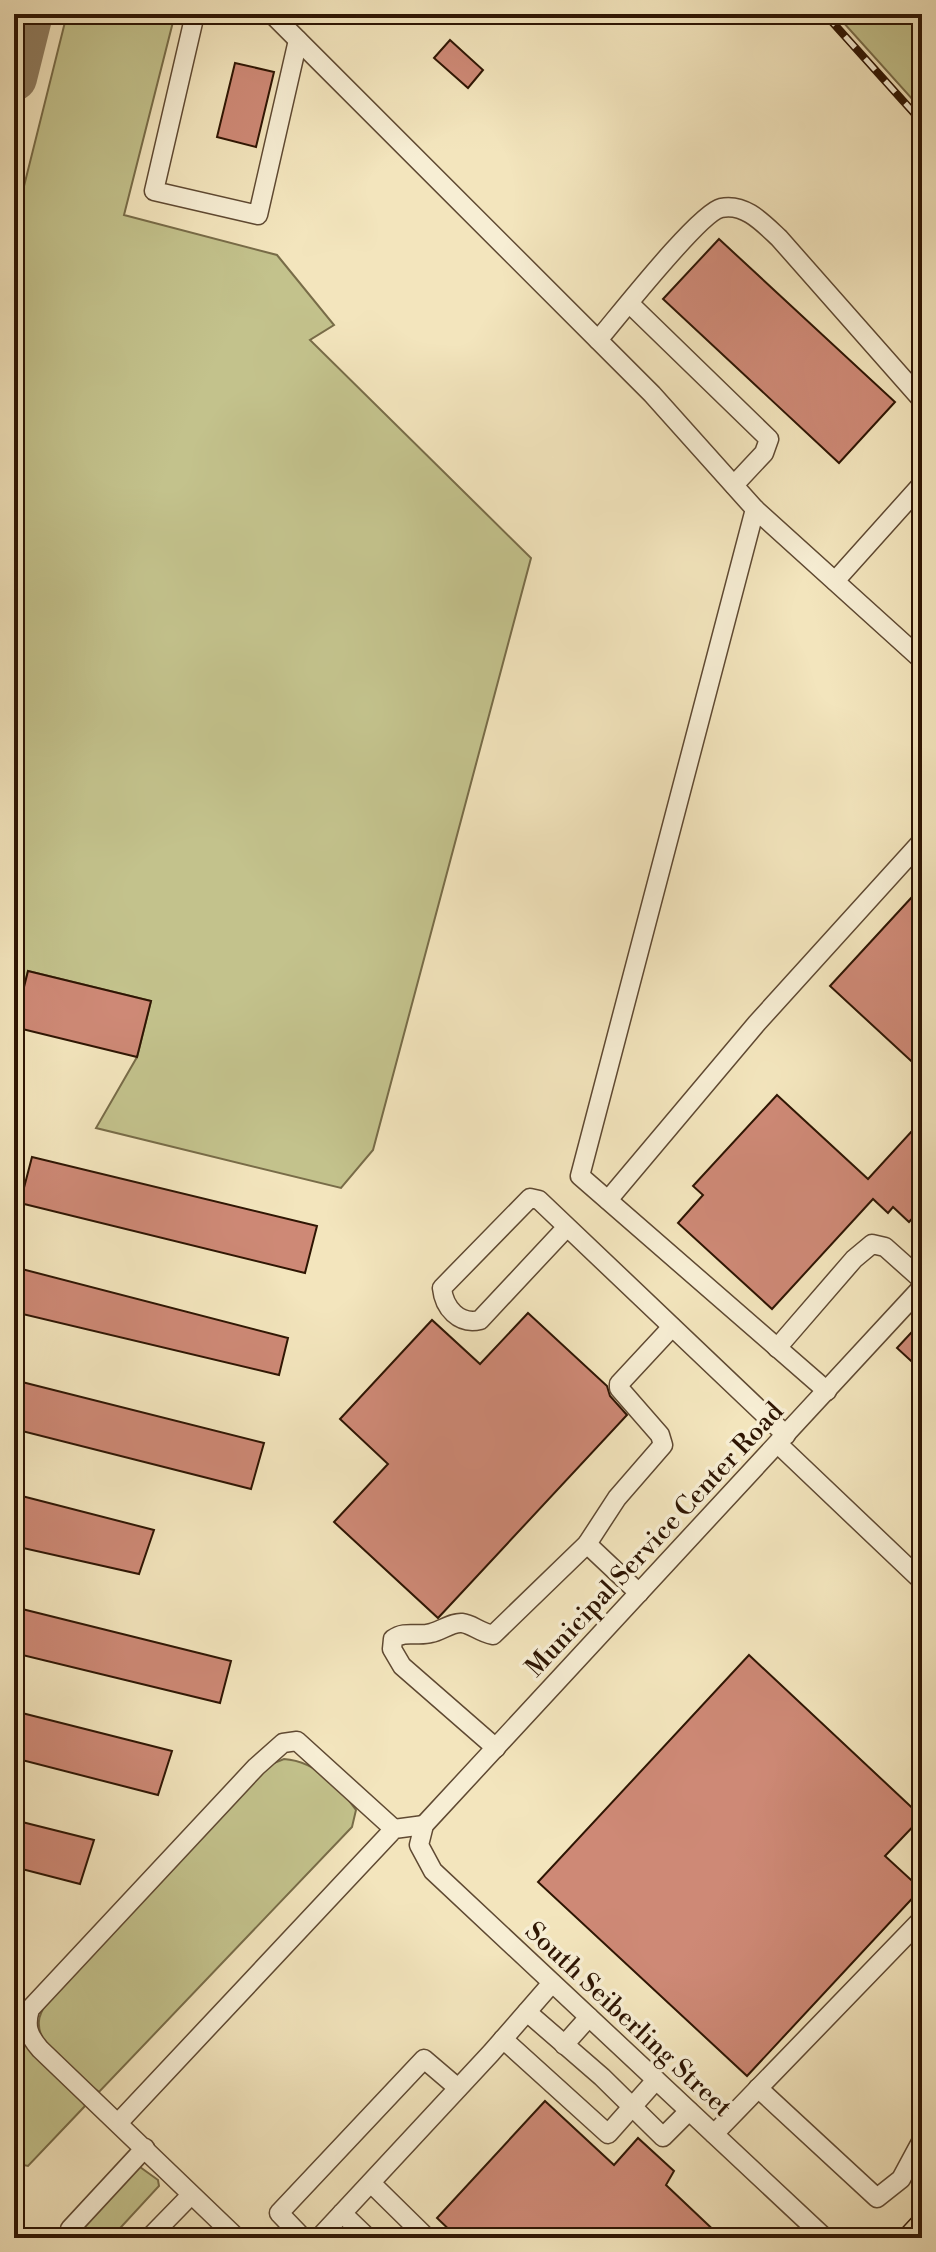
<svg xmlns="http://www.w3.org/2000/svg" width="936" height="2252" font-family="'Libre Bodoni',serif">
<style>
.green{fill:#c3c28c;stroke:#786c48;stroke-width:2}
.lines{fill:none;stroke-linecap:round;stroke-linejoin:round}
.taxiway{stroke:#907d60;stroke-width:46}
.building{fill:#ce8976;stroke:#2e1503;stroke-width:2}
.minor-casing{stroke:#5f4932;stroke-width:21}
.major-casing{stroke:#2e1503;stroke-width:25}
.minor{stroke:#f7eed4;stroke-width:18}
.major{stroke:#f3e5bd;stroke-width:22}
.rail-casing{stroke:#2e1503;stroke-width:8}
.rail{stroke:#f7eed4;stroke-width:5;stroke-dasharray:15;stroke-linecap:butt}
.labels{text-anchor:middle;stroke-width:7;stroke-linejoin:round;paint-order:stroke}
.street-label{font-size:26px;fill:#2e1503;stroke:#f7eed4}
</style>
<rect width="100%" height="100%" fill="#f3e5bd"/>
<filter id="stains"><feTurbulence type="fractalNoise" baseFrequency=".0025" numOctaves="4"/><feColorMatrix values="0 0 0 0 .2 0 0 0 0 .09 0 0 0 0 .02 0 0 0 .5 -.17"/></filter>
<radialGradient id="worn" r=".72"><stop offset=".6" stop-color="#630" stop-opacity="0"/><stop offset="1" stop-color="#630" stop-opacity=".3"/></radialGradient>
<g class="green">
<polygon points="67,14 175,14 124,215 277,255 334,325 310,340 531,558 373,1150 341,1188 96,1128 137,1057 151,1001 28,971 14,1027 14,226"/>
<polygon points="848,14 922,14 922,110 842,21"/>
<path d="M284,1759C315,1761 339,1786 356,1810L352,1827L99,2092C80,2077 36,2049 39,2021C39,2014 45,2005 49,1998L264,1767Z"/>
<polygon points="14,2035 80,2097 85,2106 28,2166 14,2163"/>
<polygon points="140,2167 158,2180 159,2186 111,2238 70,2238 133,2169"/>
</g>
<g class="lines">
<polyline class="taxiway" points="14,78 30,14"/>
</g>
<g class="building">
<polygon points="450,40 483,70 468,88 434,58"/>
<polygon points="235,63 274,72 256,147 217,137"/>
<polygon points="719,239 895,402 839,463 663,299"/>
<polygon points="912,897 922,906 922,1071 830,986"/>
<polygon points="28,971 151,1001 137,1057 14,1027"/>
<polygon points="777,1095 868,1179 922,1120 922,1208 909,1222 893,1207 888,1213 873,1199 772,1309 678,1223 703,1195 693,1186"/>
<polygon points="32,1157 317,1226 305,1273 20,1203"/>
<polygon points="14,1267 288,1338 279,1375 14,1312"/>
<polygon points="528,1313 607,1386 610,1396 627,1415 438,1618 334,1522 388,1464 340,1419 432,1320 480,1364"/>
<polygon points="922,1321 922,1371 897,1348"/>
<polygon points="14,1380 264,1443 251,1489 14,1429"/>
<polygon points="14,1494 154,1530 139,1574 14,1546"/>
<polygon points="14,1607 231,1661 220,1703 14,1653"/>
<polygon points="749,1655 922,1817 885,1856 921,1889 747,2076 538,1882"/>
<polygon points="14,1711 172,1751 158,1795 14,1758"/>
<polygon points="14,1820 94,1840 80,1884 14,1867"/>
<polygon points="545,2101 614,2165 638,2138 674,2171 666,2185 722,2238 458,2238 437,2218"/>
</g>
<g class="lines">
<g class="minor-casing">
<g id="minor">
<polyline points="195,14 154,191 258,215 298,40"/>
<polyline points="272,14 652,394 755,509 580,1176 827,1391"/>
<polyline points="630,304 769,439 764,453 734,485"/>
<path d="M598,340C617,318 699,213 721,208C745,203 763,223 779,238L922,400"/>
<polyline points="755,509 922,660"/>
<polyline points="835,581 922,484"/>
<polyline points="608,1200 757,1023 922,841"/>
<path d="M567,1227L480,1320C459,1325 444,1308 442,1288L530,1198L539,1200L786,1435"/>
<polyline points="777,1348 854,1259 872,1244 885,1247 922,1280"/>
<polyline points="778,1444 922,1581"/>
<polyline points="587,1544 639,1593"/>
<path d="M496,1748L402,1666L392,1649L393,1639C405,1630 418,1637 431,1633C441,1631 452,1622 462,1623C472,1624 479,1632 493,1635L587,1544L617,1498L663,1445L660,1435L619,1388V1384L672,1327"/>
<polyline points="527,2012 602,2077 663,2137 689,2111"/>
<polyline points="503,2039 608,2134 656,2080"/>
<polyline points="564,2045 589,2017"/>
<polyline points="758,2088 877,2198 901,2179 922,2140"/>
<polyline points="119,2122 394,1829 424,1825"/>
<polyline points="714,2134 922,1919"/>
<polyline points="371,2183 427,2238"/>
<polyline points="342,2213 368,2238"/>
<polyline points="70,2229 145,2148"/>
<polyline points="149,2238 191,2195"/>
<path d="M237,2238L40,2049C28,2035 25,2026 30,2009L256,1767L283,1743L297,1741L394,1829"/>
<polyline points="303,2238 279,2213 424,2059 458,2088"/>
<polyline points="319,2238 491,2053 552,1983"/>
<polyline points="825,2238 433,1871 419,1845 424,1825 922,1287"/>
</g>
</g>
<g class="major-casing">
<polyline id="major" points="909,2238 922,2224"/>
</g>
<use href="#minor" class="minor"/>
<use href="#major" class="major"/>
<g class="rail-casing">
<polyline id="rail" points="825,14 922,122"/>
</g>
<use href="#rail" class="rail"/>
</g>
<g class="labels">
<g class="street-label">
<text transform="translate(654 1539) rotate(-47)" y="9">Municipal Service Center Road</text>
<text transform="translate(629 2019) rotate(43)" y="9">South Seiberling Street</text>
</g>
</g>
<rect width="936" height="2252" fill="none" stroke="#f3e5bd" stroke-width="48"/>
<rect x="16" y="16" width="904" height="2220" fill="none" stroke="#2e1503" stroke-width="4"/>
<rect x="24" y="24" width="888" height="2204" fill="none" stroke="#2e1503" stroke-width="2"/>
<rect width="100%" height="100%" filter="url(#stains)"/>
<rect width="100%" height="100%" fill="url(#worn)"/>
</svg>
